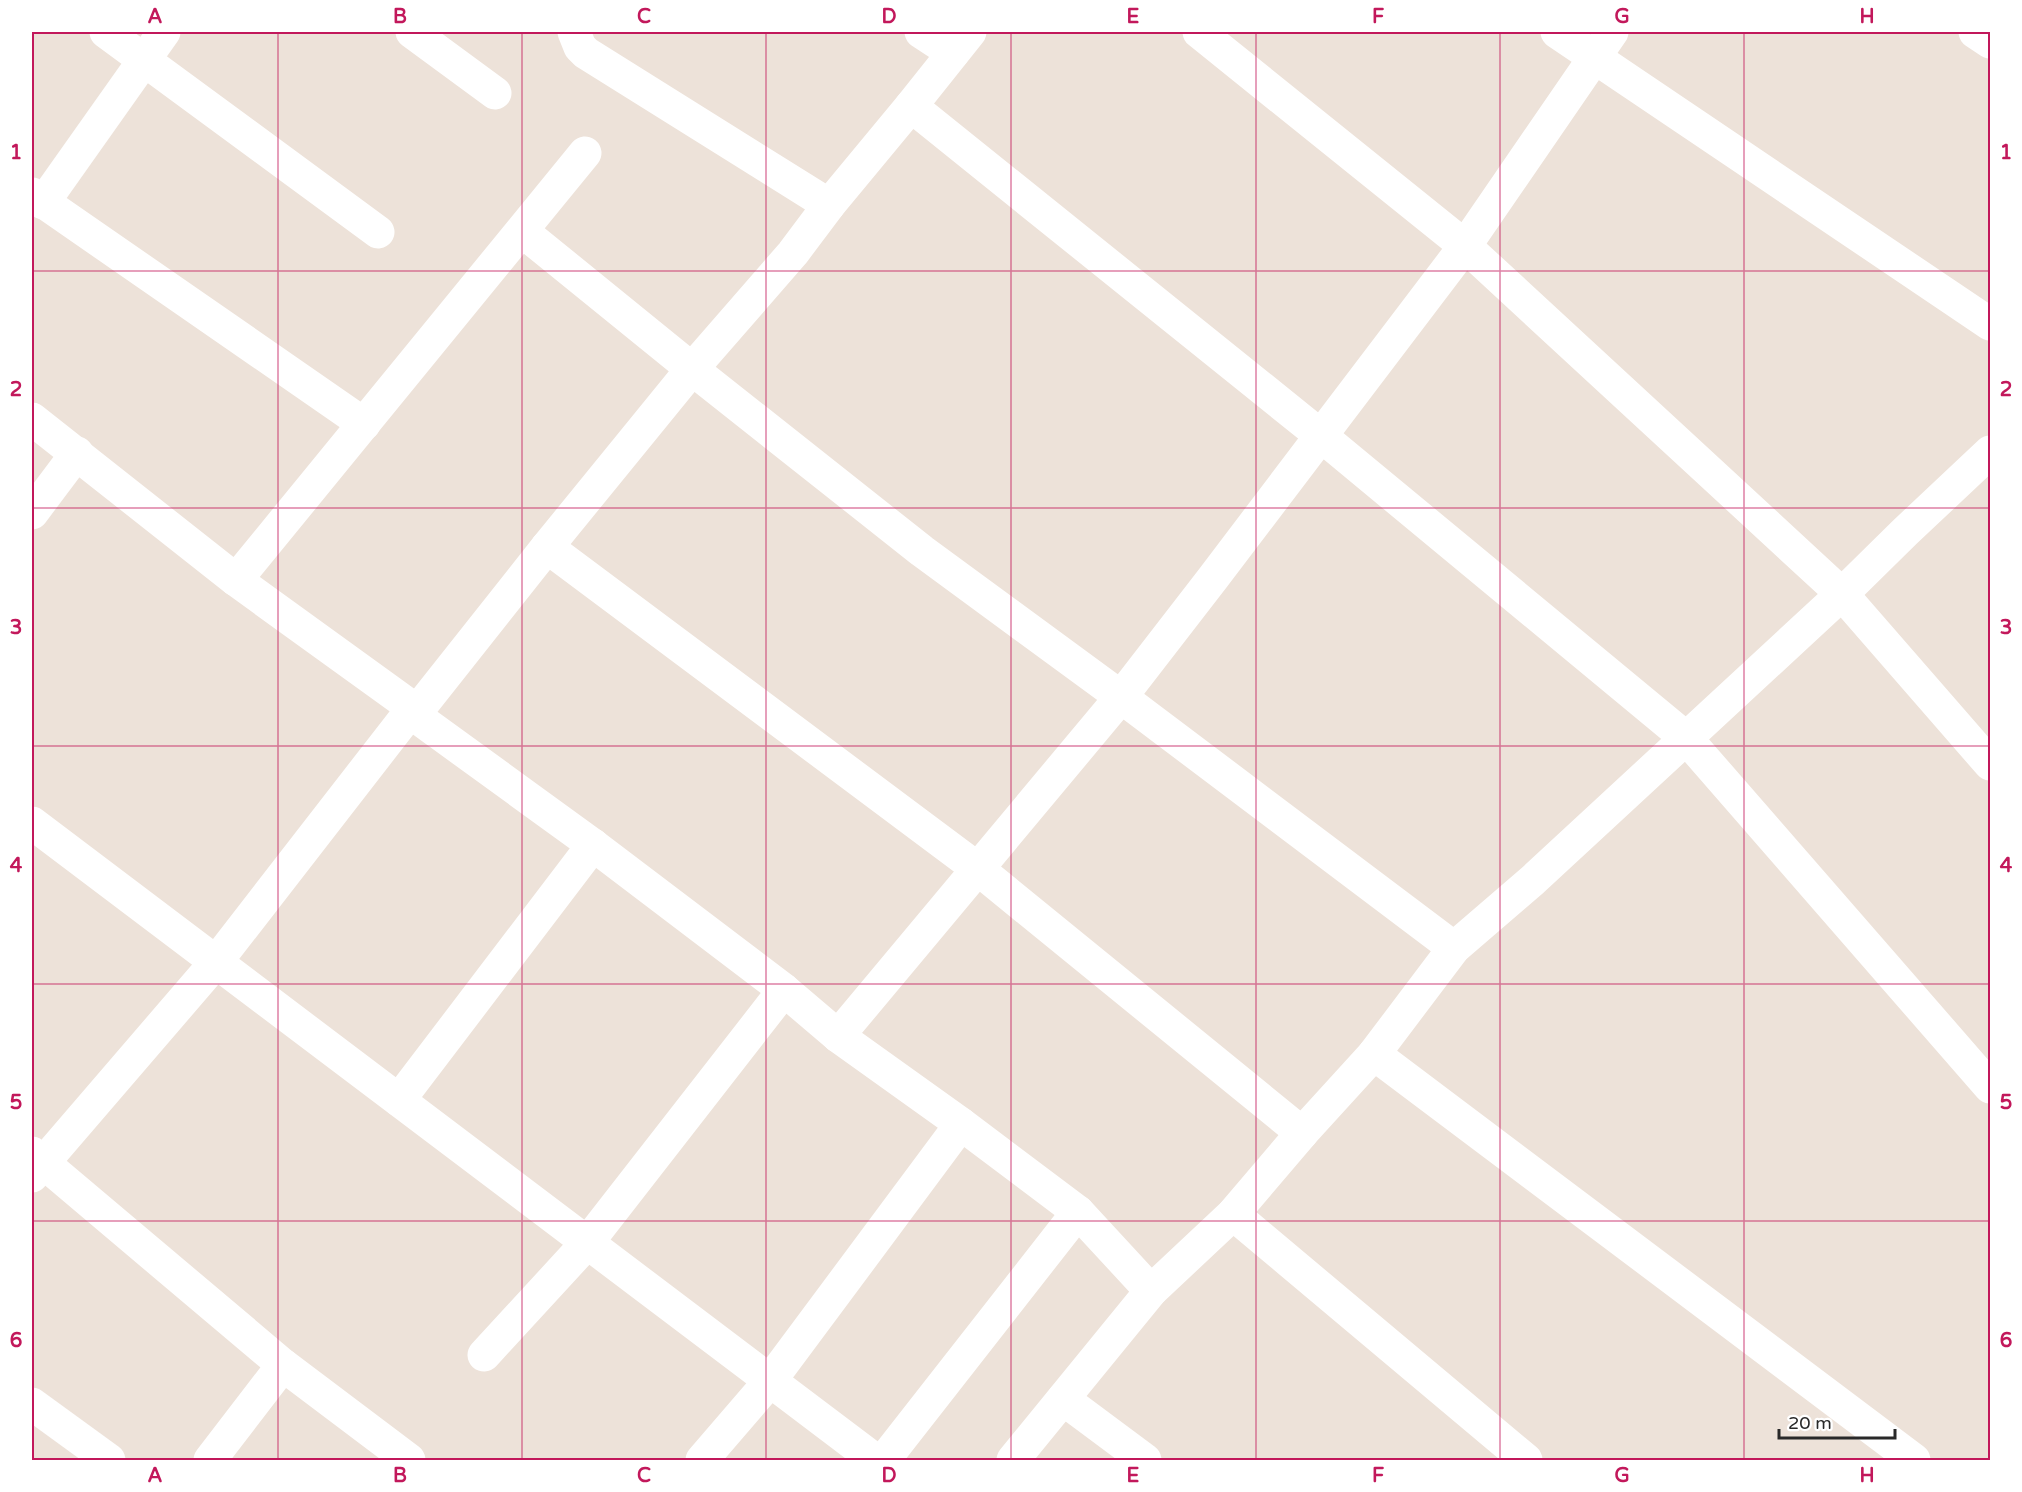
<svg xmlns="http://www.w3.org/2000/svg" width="2022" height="1492" font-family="'Varela Round',sans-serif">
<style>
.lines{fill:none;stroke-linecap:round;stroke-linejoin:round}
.street{stroke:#fff;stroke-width:33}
.grid{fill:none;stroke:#c2185b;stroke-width:1.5;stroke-opacity:0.55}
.neatline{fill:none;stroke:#c2185b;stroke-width:2}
.grid-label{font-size:20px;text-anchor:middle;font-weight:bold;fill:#c2185b}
</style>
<rect width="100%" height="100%" fill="#ede2d9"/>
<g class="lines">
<g class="street">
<polyline points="106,32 378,232"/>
<polyline points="412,32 495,93"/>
<polyline points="574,32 580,47 586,53 829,205"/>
<polyline points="921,32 953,53"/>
<polyline points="1199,32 1465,246 1842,594 1990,764"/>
<polyline points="1557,32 1990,324"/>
<polyline points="1975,32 1990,42"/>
<polyline points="911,106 1320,435 1686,738 1990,1087"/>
<polyline points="32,194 364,424"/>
<polyline points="43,203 164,32"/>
<polyline points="522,231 692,369 922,551 1121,697 1454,948"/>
<polyline points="32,419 236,580 413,708 414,715 593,845 784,990 838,1036 961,1124 1078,1212 1151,1291"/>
<polyline points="32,513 77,453"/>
<polyline points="547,547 978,869 1302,1133"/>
<polyline points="236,580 585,153"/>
<polyline points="414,715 547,547 692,369 793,253 829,205 911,106 970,32"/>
<polyline points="32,823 875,1460"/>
<polyline points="838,1036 1121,697 1213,578 1465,246 1612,32"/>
<polyline points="1374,1054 1914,1460"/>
<polyline points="399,1100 593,845"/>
<polyline points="32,1153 283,1365 409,1460"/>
<polyline points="32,1176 216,962 413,708"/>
<polyline points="1233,1214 1526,1460"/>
<polyline points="484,1355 587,1243 784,990"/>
<polyline points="1063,1399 1145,1460"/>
<polyline points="32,1404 109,1460"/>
<polyline points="210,1460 283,1365"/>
<polyline points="702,1460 770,1381 961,1124"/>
<polyline points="884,1460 1078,1212"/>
<polyline points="1013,1460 1151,1291 1233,1214 1302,1133 1374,1054 1454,948 1533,880 1842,594 1905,532 1990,452"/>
</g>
</g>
<path class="grid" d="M278,32V1460M522,32V1460M766,32V1460M1011,32V1460M1256,32V1460M1500,32V1460M1744,32V1460M32,271H1990M32,508H1990M32,746H1990M32,984H1990M32,1221H1990"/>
<rect width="2022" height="1492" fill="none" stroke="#ffffff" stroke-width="66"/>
<path d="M1779 1429v9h116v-9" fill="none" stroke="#292929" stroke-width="3"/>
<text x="1788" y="1429" font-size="18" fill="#292929" stroke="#ffffff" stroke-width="4.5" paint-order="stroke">20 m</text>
<rect x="33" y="33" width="1956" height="1426" class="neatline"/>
<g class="grid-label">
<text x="155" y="23">A</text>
<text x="400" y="23">B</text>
<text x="644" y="23">C</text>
<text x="889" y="23">D</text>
<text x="1133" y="23">E</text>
<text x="1378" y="23">F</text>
<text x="1622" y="23">G</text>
<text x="1867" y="23">H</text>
<text x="16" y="159">1</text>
<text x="2006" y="159">1</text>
<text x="16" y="396">2</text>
<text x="2006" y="396">2</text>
<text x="16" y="634">3</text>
<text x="2006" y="634">3</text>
<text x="16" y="872">4</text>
<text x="2006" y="872">4</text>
<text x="16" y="1109">5</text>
<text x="2006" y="1109">5</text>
<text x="16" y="1347">6</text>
<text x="2006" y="1347">6</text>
<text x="155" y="1482">A</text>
<text x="400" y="1482">B</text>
<text x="644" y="1482">C</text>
<text x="889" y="1482">D</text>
<text x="1133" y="1482">E</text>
<text x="1378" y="1482">F</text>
<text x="1622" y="1482">G</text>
<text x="1867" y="1482">H</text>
</g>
</svg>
